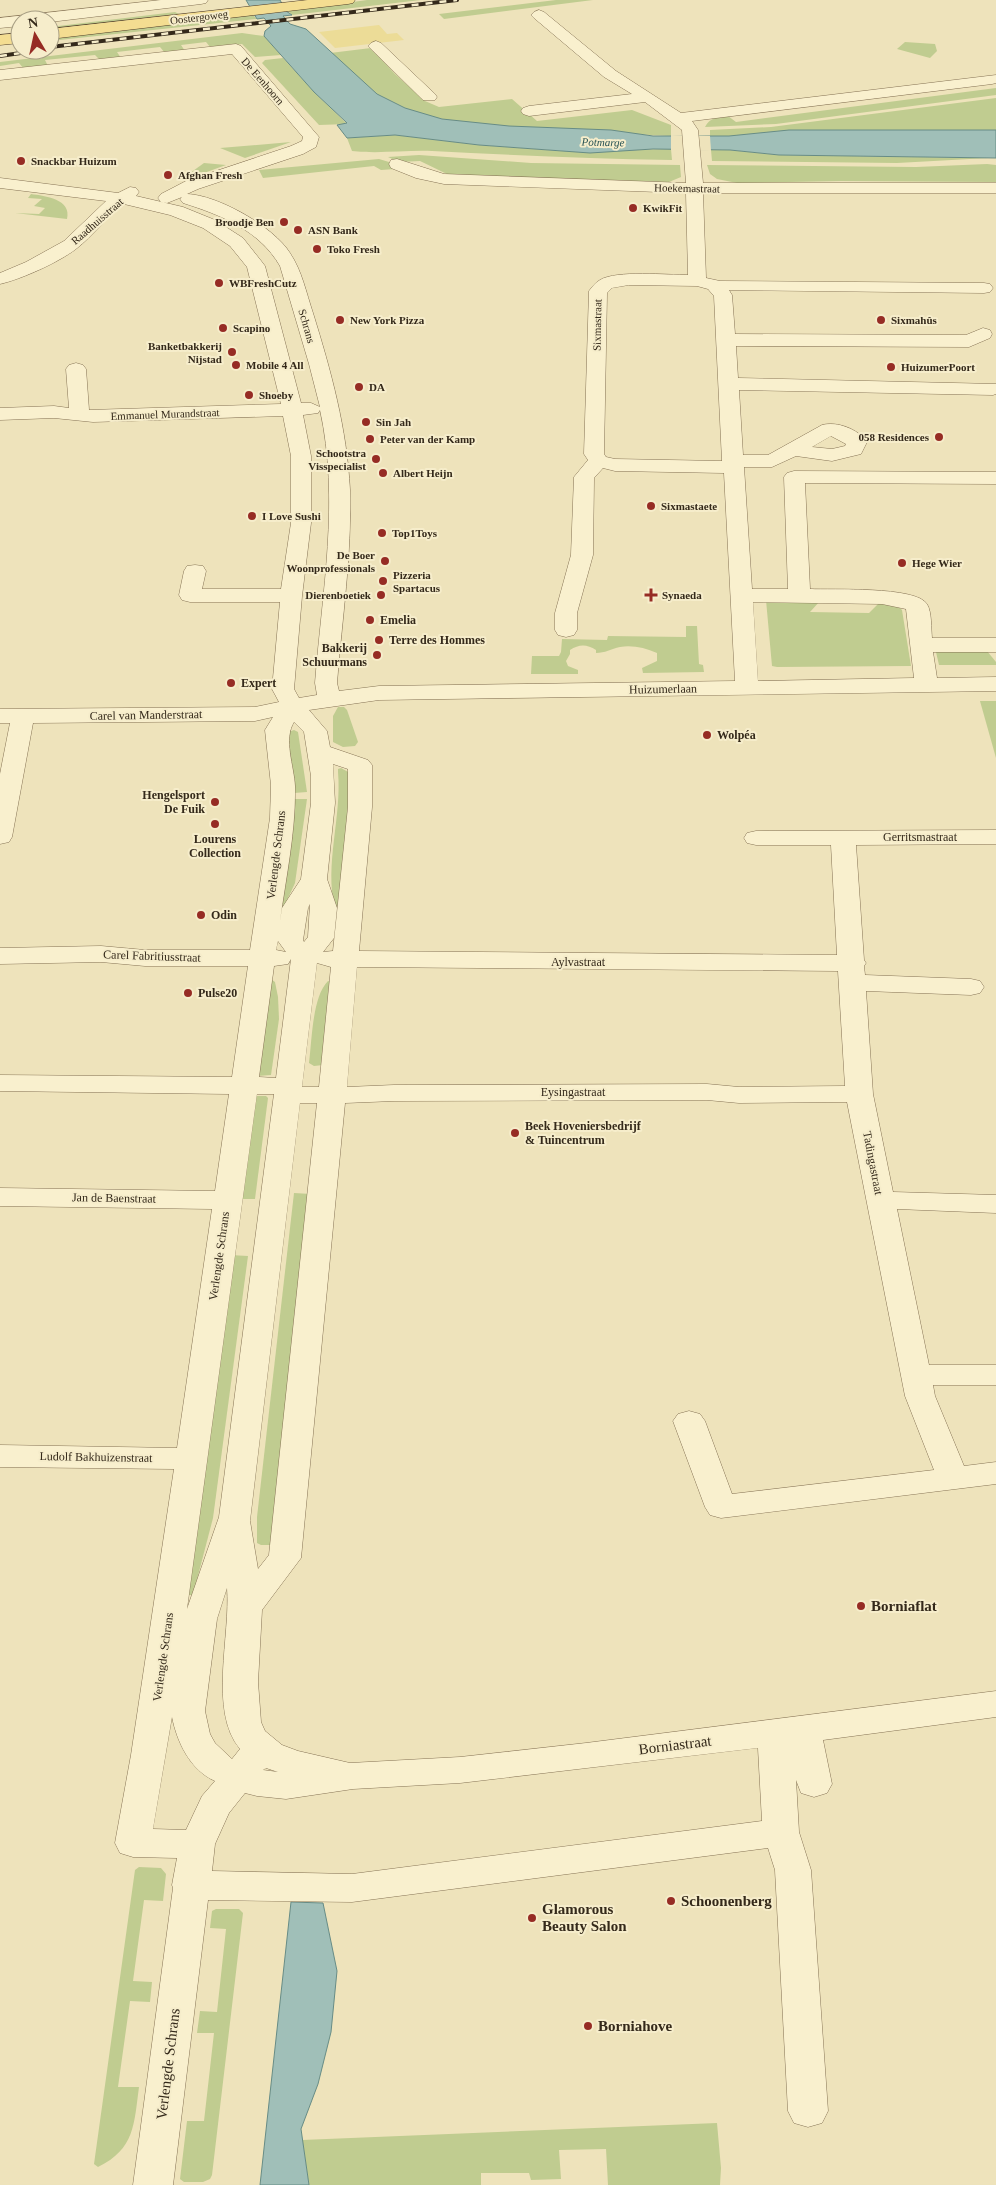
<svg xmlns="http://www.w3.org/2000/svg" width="996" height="2185" font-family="Georgia,serif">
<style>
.green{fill:#c0cc90}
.sand{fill:#ecdc97}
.water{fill:#a0bfb8;stroke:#678c86}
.pier{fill:#eee3bb}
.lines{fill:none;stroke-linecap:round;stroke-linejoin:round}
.minor-casing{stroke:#867355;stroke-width:1}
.major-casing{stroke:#53402a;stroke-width:1}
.minor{fill:#f9f0ce;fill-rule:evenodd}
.major{fill:#f4dd91;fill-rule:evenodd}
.rail-casing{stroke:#34291a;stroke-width:4}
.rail{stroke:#f6edcb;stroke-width:2.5;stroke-dasharray:7;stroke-linecap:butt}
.poi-dot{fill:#962c24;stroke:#f6edcb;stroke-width:2}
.labels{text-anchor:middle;stroke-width:4;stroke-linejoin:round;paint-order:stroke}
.far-street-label{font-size:11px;fill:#34291a;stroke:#f6edcb}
.far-water-label{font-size:11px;font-style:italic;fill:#295455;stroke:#f6edcb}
.far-poi-label{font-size:11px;font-weight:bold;fill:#34291a;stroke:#f6edcb;text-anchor:start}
.poi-label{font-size:12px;font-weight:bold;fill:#34291a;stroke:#f6edcb;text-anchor:start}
.street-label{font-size:12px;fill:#34291a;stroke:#f6edcb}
.near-poi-label{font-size:15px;font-weight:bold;fill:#34291a;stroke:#f6edcb;text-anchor:start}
.near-street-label{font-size:15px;fill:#34291a;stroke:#f6edcb}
</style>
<rect width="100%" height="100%" fill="#eee3bb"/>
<g class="green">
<polygon points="367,0 421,0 292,15 288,11"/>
<polygon points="556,0 593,0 444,19 439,14"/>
<polygon points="175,12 179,14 50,29 50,27"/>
<polygon points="253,15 257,19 50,41 50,36"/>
<polygon points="242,33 264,36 281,55 255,57 242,44 211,48 206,42 181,45 185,51 165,53 160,47 117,52 121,58 100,60 95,55 45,60 48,66 24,69 19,63 0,66 0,62"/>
<polygon points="905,42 935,44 937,51 930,58 897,49"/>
<polygon points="371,48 395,74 425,101 439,107 512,99 537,121 632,110 671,125 671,136 473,126 424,115 405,108 377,94 330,53"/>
<polygon points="283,58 314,92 347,124 319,125 262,63 265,60"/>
<path d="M996,88V95L776,124L705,127C710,117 718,117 728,116L736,122Z"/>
<polygon points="996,98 996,140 710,137 710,130 771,127"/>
<path d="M395,135L479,145L562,151L671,149L672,160C592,159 512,155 432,151C405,150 379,154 352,151L347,138Z"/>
<polygon points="291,142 245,158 220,148"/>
<polygon points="711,150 730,150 779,155 988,158 897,163 712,161"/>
<polygon points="419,155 531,163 680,165 681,177 669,182 449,175 420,161 399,162 388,157"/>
<polygon points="379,159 389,162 395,169 381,170 374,166 263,178 259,170"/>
<polygon points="204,163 226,165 193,177 186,176"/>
<polygon points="987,164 996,165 996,182 842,181 737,183 717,179 710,174 707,165 916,167"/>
<path d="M31,194C45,196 72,199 67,219L15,213L39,214L45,208L34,206L42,199L28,198Z"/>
<polygon points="766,600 820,601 810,612 869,613 880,602 899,607 902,610 911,666 777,667 772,666"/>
<path d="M686,626H697L699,664L703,665L704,672L643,673L642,668L657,661V653C645,648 633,645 620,647C611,649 605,653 596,653V650C587,644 579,644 570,650V654L566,661L568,666L578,670V674H531L532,656H559L561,652L562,639L607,640L608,636L686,637Z"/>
<polygon points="987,651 996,662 996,665 939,665 936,652"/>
<polygon points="980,701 996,701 996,758"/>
<polygon points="338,707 344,707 347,710 358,742 355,746 343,747 333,742 333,716"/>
<polygon points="294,730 298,732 307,792 294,793 285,733"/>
<path d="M341,768L350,773L342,908L335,909C324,864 342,818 338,772V769Z"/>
<polygon points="294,799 307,799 295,883 284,907 278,907"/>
<polygon points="272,980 275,982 278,997 279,1019 271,1075 257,1076"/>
<path d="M328,981L333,982L323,1065L314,1066L309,1063C312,1041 312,997 328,981Z"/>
<polygon points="253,1096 266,1096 268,1098 255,1199 237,1199"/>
<polygon points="294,1193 311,1194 271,1545 261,1545 257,1543 257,1517"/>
<polygon points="230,1255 248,1256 213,1518 193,1595 184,1595"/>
<path d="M139,1867L161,1868L166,1874L163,1901L144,1900L133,1981L152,1982L150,2002L130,2001L118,2087H139C134,2124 135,2149 98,2167L94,2164L135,1870Z"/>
<polygon points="216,1909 239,1909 243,1913 212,2175 210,2179 203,2182 184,2182 180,2179 187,2121 204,2121 214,2033 197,2033 200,2011 217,2012 226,1929 210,1928 212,1911"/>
<polygon points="717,2123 721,2168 720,2185 608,2185 606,2149 559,2150 561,2179 531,2180 529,2173 481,2173 481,2185 309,2185 302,2140"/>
</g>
<polygon class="sand" points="379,25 387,34 397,33 404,40 335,48 319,32"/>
<g class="water">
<polygon points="246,0 280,0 286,11 292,15 283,16 290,24 306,29 377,94 405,108 442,119 509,126 611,130 653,136 729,136 789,130 996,130 996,158 779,155 730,150 653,149 590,153 479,145 395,135 347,138 337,125 347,123 314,92 264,36 265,31 271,26 264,18 257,19"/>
<polygon points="291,1902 323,1903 337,1971 331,2032 318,2084 301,2129 309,2185 260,2185"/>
</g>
<polygon class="pier" points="671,135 710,136 711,151 671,150"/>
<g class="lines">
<g class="minor-casing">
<g id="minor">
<polygon points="161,0 208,0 206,3 201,4 50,22 50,20 20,20 20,26 0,28 0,18"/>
<path d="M539,10L544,12L616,71L681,113L996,75V83L992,84L692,121L698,130L703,183H996V193H703L706,278L720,281L984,283L990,284L993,288L990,292L984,293L729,290L732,295L735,334L966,335L983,328L990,330L992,334L990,338L969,347L736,346L738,378L996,384V394L993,395L739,390L743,455H768L822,425C837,421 858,429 867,442L861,454L832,461L796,456L772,467H744L752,589H788L784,477L787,473L794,471L996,472V484L805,483L810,589C831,590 916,586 927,604C932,612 931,629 932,638H996V652H933L937,678L996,677V691L379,700L309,710L327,731L330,747L368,760L372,765V807L359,951L837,955L831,845H756L747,843L744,838L747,833L756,831L996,830V844L856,845L864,960L866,963L864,966L865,975L971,979L980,981L984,987L980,993L971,995L866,991L873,1094L893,1192L996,1195V1213L897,1209L929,1365H996V1385H933L935,1396L964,1466L996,1462V1484L721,1518L710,1515L705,1507L673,1421L678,1414L689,1411L700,1414L705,1421L732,1494L934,1470L905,1396L847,1102L739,1103L707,1100L394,1101L345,1103L301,1558L262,1610L258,1682L261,1722L265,1731L282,1745L298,1751L350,1763L460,1757L586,1743L996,1691V1717L823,1740L832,1784L827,1793L814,1797L801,1793L796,1780L799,1832L811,1870L828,2111L822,2123L808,2127L794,2123L788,2111L775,1870L768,1848L352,1902L208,1900L173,2185H133L173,1888L172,1885L177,1858L133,1857L120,1853L115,1843L131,1755L174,1469L0,1467V1445L177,1448L212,1209L0,1206V1188L215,1191L229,1094L0,1091V1075L232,1077L248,966H145L101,962L0,964V948L101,946L145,950H250L270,818L271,785L265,730L273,717L255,721L33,723L12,837L9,842L0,844V774L10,723H0V709L255,707L279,702L272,689L280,602H190L182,600L179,595L184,571L187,566L195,565L203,566L206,571L202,589H281L291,523V456L283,416L93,422L54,418L0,420V408L54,406L69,408L66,369L69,365L76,363L83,365L86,369L89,410L281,404L247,267L230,246L203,228L170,215L124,204C106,217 94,235 76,249C59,262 22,279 0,284V273L26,262L64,241L106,201L0,188V178L118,193L130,187L136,188L139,192L136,196L183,207L215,220L243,238L262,262L265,266L301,403H311L320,407L309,364L280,266C259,230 221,215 183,203L180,199L182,197L167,203L161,202L158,198L161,194L186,181L291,146L302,141L303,137L232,54L0,80V70L236,44L241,46L319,137L316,147L303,154L198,189L187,194C218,195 274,227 290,253C302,271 306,292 313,313C331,371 347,429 350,490C352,554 342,619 337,683L339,691L379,686L735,681L724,473L615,471L603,468L594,478L593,555L577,613V630L574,635L566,637L558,635L555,630V613L571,555L574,477L588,460L584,454L589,291C592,287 596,282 600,280C616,270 668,275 688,275L686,193L444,184L416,178L391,168L389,164L391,160L397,159L444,174L686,183L682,130L645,102L529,116L523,114L521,111L523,108L529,106L632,94L604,77L534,18L531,15L534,12ZM629,285L697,286L708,289L714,296L722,461L615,459L606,457L604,454L607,293L612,288ZM320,410C340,500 322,593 315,683L317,695L299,698L294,689L302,596L311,523V456L303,415L318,413ZM831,436L846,444L845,446L832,449L812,447ZM753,602L882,604L906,609L914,678L758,681ZM294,722L304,732L311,776V803L301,879L282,908L280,921C286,877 296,831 295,786C294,766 283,739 294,722ZM333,764L348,769V807L333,951L323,952L334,938L337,908L327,879L335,803ZM310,904L308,937L304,942L303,940L308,908ZM278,941L286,952L276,950ZM291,959L276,1078L259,1077L274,966L288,964ZM317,963L331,967L319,1087H302ZM357,967L838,971L845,1086L739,1087L707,1084L394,1085L347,1087ZM257,1094H274L219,1517L187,1609ZM300,1103H317L269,1555L258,1569L250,1521ZM227,1588C231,1635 208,1711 240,1749L232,1759L215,1743L210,1734L205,1711L217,1619ZM172,1717C177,1742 190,1770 215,1781L202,1796L186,1830L153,1829ZM758,1748L762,1821L352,1874L212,1871L215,1844L229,1813L245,1793L257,1796L286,1799L353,1789L460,1783ZM266,1768L278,1772L263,1770Z"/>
<polygon points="376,41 381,43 435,94 437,97 435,100 423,100 371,49 368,46 371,43"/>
</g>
</g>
<g class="major-casing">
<g id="major">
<polygon points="308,0 355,0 353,3 348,4 50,39 50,29"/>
<polygon points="20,33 20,43 0,45 0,35"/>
</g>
</g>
<use href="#minor" class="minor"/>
<use href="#major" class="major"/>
<g class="rail-casing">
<g id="rail">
<polyline points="50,47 457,0"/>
<polyline points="0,56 41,50"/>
</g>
</g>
<use href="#rail" class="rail"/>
</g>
<g class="poi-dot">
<circle cx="21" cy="161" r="5"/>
<circle cx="168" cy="175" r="5"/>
<circle cx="633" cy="208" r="5"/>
<circle cx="284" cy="222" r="5"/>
<circle cx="298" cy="230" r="5"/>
<circle cx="317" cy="249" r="5"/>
<circle cx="219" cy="283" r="5"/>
<circle cx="340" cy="320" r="5"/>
<circle cx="881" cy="320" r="5"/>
<circle cx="223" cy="328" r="5"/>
<circle cx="232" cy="352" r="5"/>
<circle cx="236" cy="365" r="5"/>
<circle cx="891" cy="367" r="5"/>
<circle cx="359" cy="387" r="5"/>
<circle cx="249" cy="395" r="5"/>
<circle cx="366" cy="422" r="5"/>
<circle cx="939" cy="437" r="5"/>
<circle cx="370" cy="439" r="5"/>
<circle cx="376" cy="459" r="5"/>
<circle cx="383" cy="473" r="5"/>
<circle cx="651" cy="506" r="5"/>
<circle cx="252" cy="516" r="5"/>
<circle cx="382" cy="533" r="5"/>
<circle cx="385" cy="561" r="5"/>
<circle cx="902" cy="563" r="5"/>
<circle cx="383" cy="581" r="5"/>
<circle cx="381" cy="595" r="5"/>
<path d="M648.5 587.5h5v5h5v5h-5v5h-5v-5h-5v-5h5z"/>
<circle cx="370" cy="620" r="5"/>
<circle cx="379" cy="640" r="5"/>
<circle cx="377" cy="655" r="5"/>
<circle cx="231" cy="683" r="5"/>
<circle cx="707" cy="735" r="5"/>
<circle cx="215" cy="802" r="5"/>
<circle cx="215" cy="824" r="5"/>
<circle cx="201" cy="915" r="5"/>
<circle cx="188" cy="993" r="5"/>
<circle cx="515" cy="1133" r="5"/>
<circle cx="861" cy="1606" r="5"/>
<circle cx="671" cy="1901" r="5"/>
<circle cx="532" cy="1918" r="5"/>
<circle cx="588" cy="2026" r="5"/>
</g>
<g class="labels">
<g class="far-street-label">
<text transform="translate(199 17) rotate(-7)" y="4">Oostergoweg</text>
<text transform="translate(263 81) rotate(49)" y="4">De Eenhoorn</text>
<text transform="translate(687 188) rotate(1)" y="4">Hoekemastraat</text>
<text transform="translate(97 221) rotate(-41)" y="4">Raadhuisstraat</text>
<text transform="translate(597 325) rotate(-89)" y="4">Sixmastraat</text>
<text transform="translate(307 326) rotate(74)" y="4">Schrans</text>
<text transform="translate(165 414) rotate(-2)" y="4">Emmanuel Murandstraat</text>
</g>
<g class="far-water-label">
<text transform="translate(603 142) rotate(1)" y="4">Potmarge</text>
</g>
<g class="far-poi-label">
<text x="31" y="165">Snackbar Huizum</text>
<text x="178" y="179">Afghan Fresh</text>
<text x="643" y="212">KwikFit</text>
<text x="274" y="226" text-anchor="end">Broodje Ben</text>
<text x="308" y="234">ASN Bank</text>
<text x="327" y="253">Toko Fresh</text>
<text x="229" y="287">WBFreshCutz</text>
<text x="350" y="324">New York Pizza</text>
<text x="891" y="324">Sixmahûs</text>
<text x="233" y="332">Scapino</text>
<text x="222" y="350" text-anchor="end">Banketbakkerij<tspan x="222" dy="13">Nijstad</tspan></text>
<text x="246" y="369">Mobile 4 All</text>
<text x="901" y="371">HuizumerPoort</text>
<text x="369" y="391">DA</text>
<text x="259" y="399">Shoeby</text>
<text x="376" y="426">Sin Jah</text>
<text x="929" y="441" text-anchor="end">058 Residences</text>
<text x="380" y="443">Peter van der Kamp</text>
<text x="366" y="457" text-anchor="end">Schootstra<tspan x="366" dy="13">Visspecialist</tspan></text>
<text x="393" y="477">Albert Heijn</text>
<text x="661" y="510">Sixmastaete</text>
<text x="262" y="520">I Love Sushi</text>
<text x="392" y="537">Top1Toys</text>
<text x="375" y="559" text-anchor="end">De Boer<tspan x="375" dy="13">Woonprofessionals</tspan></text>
<text x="912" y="567">Hege Wier</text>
<text x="393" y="579">Pizzeria<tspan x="393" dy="13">Spartacus</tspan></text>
<text x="371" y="599" text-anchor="end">Dierenboetiek</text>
<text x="662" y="599">Synaeda</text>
</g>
<g class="poi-label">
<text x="380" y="624">Emelia</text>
<text x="389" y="644">Terre des Hommes</text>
<text x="367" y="652" text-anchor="end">Bakkerij<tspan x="367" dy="14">Schuurmans</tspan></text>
<text x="241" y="687">Expert</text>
<text x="717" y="739">Wolpéa</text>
<text x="205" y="799" text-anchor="end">Hengelsport<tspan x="205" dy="14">De Fuik</tspan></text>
<text x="215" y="843" text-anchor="middle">Lourens<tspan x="215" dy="14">Collection</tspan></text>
<text x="211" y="919">Odin</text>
<text x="198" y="997">Pulse20</text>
<text x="525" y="1130">Beek Hoveniersbedrijf<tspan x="525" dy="14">&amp; Tuincentrum</tspan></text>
</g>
<g class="street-label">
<text transform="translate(663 689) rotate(-1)" y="4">Huizumerlaan</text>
<text transform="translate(146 715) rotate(-1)" y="4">Carel van Manderstraat</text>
<text x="920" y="841">Gerritsmastraat</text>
<text transform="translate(276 855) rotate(-83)" y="4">Verlengde Schrans</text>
<text transform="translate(152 956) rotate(2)" y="4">Carel Fabritiusstraat</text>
<text x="578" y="966">Aylvastraat</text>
<text x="573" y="1096">Eysingastraat</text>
<text transform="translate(873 1163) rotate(79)" y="4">Tadingastraat</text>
<text transform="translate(114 1198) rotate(1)" y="4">Jan de Baenstraat</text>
<text transform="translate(219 1256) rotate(-82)" y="4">Verlengde Schrans</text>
<text transform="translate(96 1457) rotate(1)" y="4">Ludolf Bakhuizenstraat</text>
<text transform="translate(163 1657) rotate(-82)" y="4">Verlengde Schrans</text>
</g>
<g class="near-poi-label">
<text x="871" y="1611">Borniaflat</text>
<text x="681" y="1906">Schoonenberg</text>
<text x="542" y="1914">Glamorous<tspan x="542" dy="17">Beauty Salon</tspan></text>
<text x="598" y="2031">Borniahove</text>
</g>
<g class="near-street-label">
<text transform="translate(675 1745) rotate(-7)" y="5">Borniastraat</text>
<text transform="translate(168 2064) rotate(-83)" y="5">Verlengde Schrans</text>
</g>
</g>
<g transform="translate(35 35) rotate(351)"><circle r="24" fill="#f6edcb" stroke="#a89f84"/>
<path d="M0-4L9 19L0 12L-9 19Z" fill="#962c24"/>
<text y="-8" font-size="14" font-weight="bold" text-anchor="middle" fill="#34291a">N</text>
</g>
</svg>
